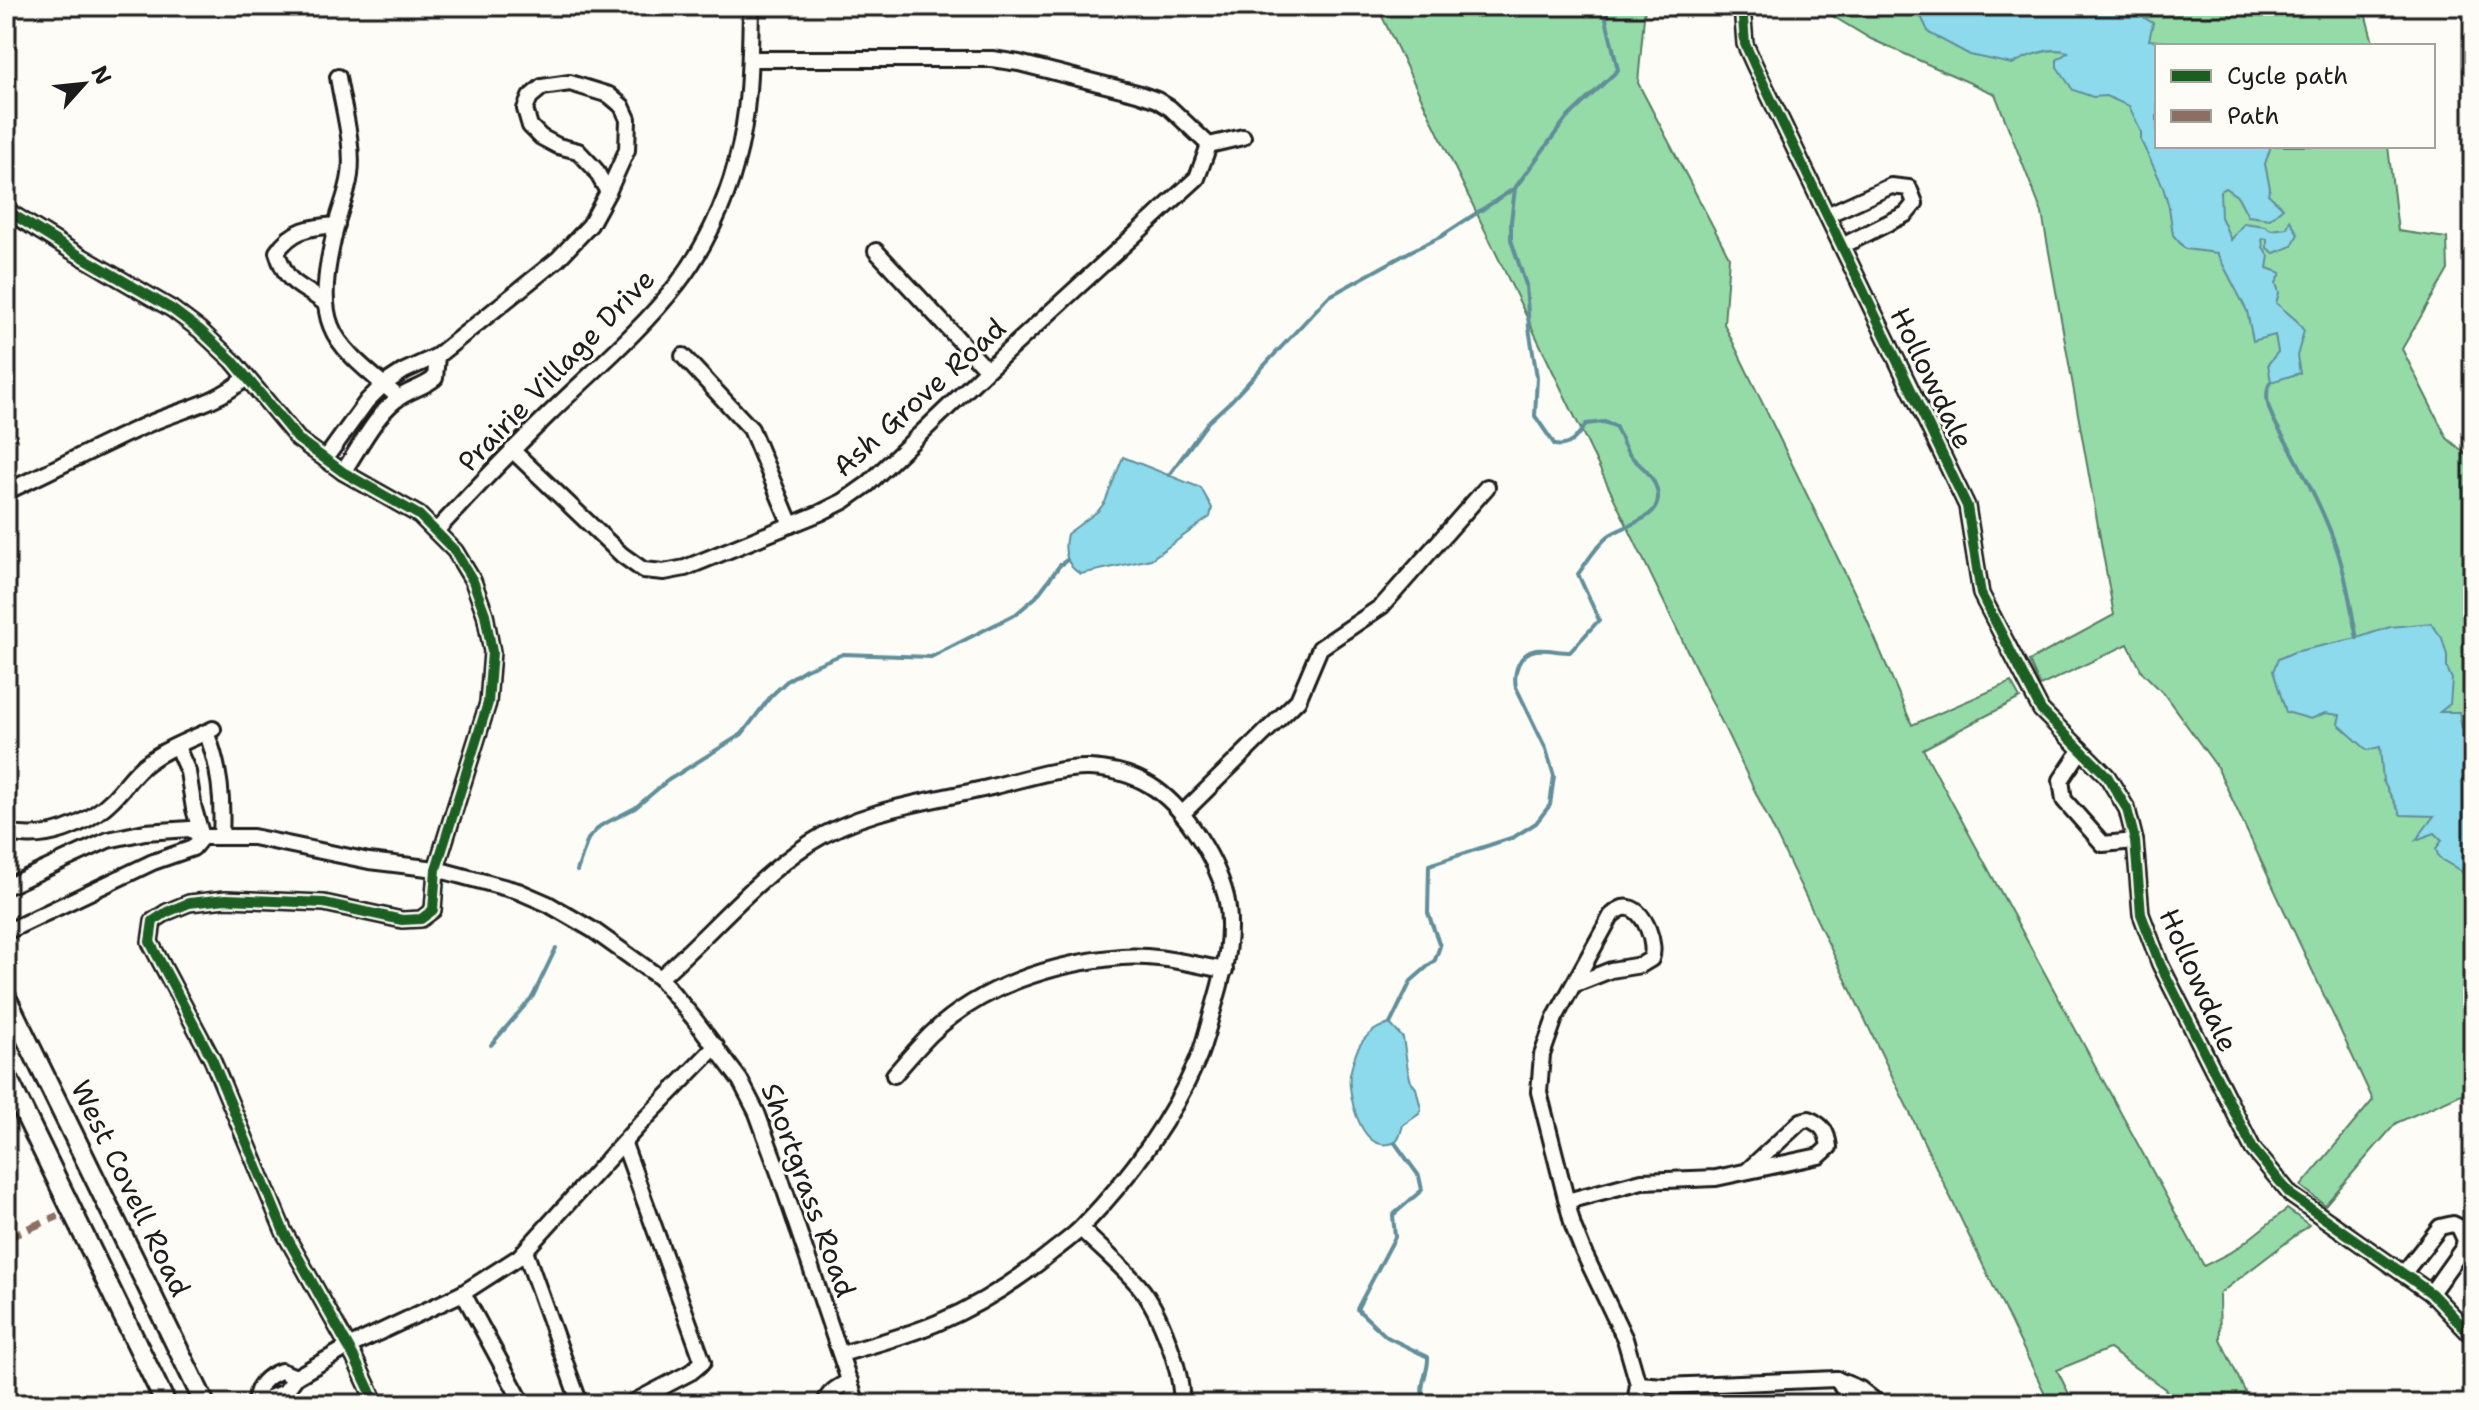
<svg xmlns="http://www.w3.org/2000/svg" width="2479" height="1410" font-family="'Shantell Sans',sans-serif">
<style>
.green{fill:#95dba8;stroke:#587c62;stroke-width:2}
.water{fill:#8ddaec;stroke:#608e99;stroke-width:2}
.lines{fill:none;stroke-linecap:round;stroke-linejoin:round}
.stream{stroke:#608e99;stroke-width:4}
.minor-casing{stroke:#1c1c1c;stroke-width:20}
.tertiary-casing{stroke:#1c1c1c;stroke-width:24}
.minor{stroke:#fdfcf7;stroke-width:14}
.tertiary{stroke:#fdfcf7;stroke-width:18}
.quiet{stroke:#8d6e63;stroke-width:8;stroke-dasharray:16 8;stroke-linecap:butt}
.cycleway-casing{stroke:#fdfcf7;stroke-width:15}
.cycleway{stroke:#1b5e20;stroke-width:10}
.labels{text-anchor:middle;stroke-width:6;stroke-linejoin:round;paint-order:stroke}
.street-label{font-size:28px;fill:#1c1c1c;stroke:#fdfcf7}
</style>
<rect width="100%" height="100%" fill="#fdfcf7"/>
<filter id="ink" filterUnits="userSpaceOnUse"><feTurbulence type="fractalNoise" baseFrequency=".0125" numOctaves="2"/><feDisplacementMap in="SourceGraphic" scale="16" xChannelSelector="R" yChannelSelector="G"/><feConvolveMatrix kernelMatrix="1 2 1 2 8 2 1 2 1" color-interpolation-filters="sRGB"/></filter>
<g filter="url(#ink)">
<g class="green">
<polygon points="1377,6 1645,6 1638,83 1729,257 1724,324 1861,606 1912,725 2011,682 2020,698 1923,749 2204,1266 2235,1250 2287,1209 2309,1225 2219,1294 2220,1339 2251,1404 2175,1404 2165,1389 2109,1349 2057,1370 2074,1404 2050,1404"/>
<polygon points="1816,6 2363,6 2374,46 2157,46 2157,146 2388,146 2398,231 2447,238 2448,270 2402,349 2447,438 2473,460 2473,1094 2468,1091 2396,1123 2325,1205 2301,1186 2373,1100 2217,767 2164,694 2142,672 2128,644 2040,686 2029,661 2114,615 2042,213 1995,94 1871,39"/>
</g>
<g class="water">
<path d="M1916,6H2124L2153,23L2149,40L2168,42L2170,46H2157V146H2271L2265,164L2270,188L2268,194L2283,208L2270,219L2248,216L2238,197L2225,188L2220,191L2221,217L2231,240L2244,223L2265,226L2271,230L2287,228L2290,220L2298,234L2292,246L2274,253L2267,248V239L2262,238L2263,247L2269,256L2267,268L2281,273L2276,283L2279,293L2276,303L2296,320L2304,331L2297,356L2300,373L2271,382L2268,364L2278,352L2275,335L2253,341L2247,311L2217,253L2185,249L2173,235L2169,207L2162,184L2141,141V132L2129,106L2106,96L2093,97L2073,90L2057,67V60L2068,52C2050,46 2029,55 2012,64L1970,55L1929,33Z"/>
<path d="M1123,457L1201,488L1212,508L1210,517L1151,559L1081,574C1066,567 1063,550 1067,534L1098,511L1105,502Z"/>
<polygon points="2431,623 2442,638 2447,655 2447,668 2452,679 2450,704 2440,712 2459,712 2462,729 2473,731 2473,888 2461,871 2439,858 2436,849 2442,840 2435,833 2416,840 2434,816 2401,815 2383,781 2380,747 2367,750 2338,724 2340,715 2325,713 2311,719 2286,712 2273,671 2278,659 2294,652 2357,638 2390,627"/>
<path d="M1390,1024L1403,1038L1408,1070L1411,1082L1416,1088L1421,1109L1419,1114L1403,1125C1400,1134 1400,1143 1389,1144C1363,1149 1352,1107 1350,1087C1348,1076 1352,1067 1355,1056C1360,1040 1373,1027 1390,1024Z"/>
</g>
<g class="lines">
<g class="stream">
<path d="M2271,382C2257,403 2284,436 2294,455C2313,492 2333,530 2343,570C2349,592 2352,616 2357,638"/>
<polyline points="1169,475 1208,422 1232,400 1328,297 1413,250 1440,237 1515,188 1566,119 1618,70 1606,19 1608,6"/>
<polyline points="577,871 588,839 600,826 635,808 667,781 742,734 771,696 788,680 806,669 843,654 931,657 1016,614 1036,597 1060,565 1067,560"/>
<path d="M1390,1024L1411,981L1435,960L1440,946L1428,913L1429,865L1514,837L1536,823L1550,805L1554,776L1546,749L1516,687C1513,672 1519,653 1536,650C1546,649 1560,652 1570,652L1599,620L1578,574C1587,562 1598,543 1610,535C1630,522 1671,518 1654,482C1648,469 1637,464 1629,454C1623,446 1620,435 1615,426L1604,422L1586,424C1578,435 1571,448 1555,445L1535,416L1537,377L1529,328L1526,285L1511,240V222L1515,188"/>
<polyline points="491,1045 533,996 556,948"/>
<path d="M1395,1143L1419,1176L1422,1190L1393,1215L1395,1237L1357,1309L1387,1337L1428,1357C1429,1376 1416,1385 1426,1404"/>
</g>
<g class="minor-casing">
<g id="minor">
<polyline points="1742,6 1745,44 1754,64 1967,506 1981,594 2041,710 2107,776 2127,809 2135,841 2141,914 2160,964 2253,1149 2291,1195 2431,1293 2473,1337"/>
<polyline points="750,59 992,59 1019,63 1137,93 1157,100 1170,108 1209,145"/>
<path d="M338,77C343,108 354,144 350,175C348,191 341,207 337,222C330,253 319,296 331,326C341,353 377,378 398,397"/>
<polyline points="6,210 67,248 172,309 200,330 233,361 298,439 343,472 419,515 455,551 473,581 485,614 492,652 488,703 436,869 433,910 421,919 402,920 324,903 226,899 189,903 167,912 153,921 150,942 212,1059 284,1232 354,1357 376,1404"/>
<polyline points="1827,215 1891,186 1909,188 1915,203 1906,214 1842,246"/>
<polyline points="876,251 987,370"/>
<path d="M326,304C300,283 288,288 277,252C292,229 311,227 337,225"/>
<polyline points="683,356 751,429 791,525"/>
<polyline points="512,450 622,555 643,570 664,572 685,568 820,513 844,501 868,484 987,370 1197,178 1209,145 1243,137"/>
<polyline points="325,459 367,401 384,384 404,371 437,356 558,259 590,225 608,192 627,150 628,119 622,106 609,95 570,83 542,87 530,97 525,109 530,126 541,137 558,146 578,151 595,169 608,192"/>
<path d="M343,472C358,450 375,416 396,400C408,390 423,388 435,378L437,356"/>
<path d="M6,492C53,470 99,446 146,425C184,408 212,406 246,378"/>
<path d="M436,531C473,491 511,451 550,413C593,371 641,331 678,283C704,249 725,205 736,163C750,113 750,58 751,6"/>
<path d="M206,732C220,767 223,800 221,837"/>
<polyline points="177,747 188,772 194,809 202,837"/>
<polyline points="2081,750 2061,780 2064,800 2103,844 2135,841"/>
<polyline points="1183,813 1298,700 1320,648 1382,606 1487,487"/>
<path d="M6,832C44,843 86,826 113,799C125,787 134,772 147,763C166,748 192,739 213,729"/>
<polyline points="6,887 108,840 145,832 190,829 202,837 253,837 369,861 436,869 518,891 548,904 593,930 660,978 695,1020 740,1080 757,1113 780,1176 857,1404"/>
<polyline points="6,932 153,862 193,848 202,837"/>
<path d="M660,978C710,934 754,880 810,843C861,810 925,802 983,789C1015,782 1057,767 1089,768C1137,770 1168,791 1194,830C1208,850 1220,873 1226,897C1234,932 1225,969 1215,1003C1209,1022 1205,1043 1197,1061C1170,1123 1129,1178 1083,1226C1074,1236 1062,1244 1052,1252C1018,1280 978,1306 937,1323C906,1336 873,1345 841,1354"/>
<path d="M1573,985L1611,970L1641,965L1651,959C1657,945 1645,911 1629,908C1621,906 1616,912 1611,916L1555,1018L1542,1055L1539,1092L1573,1226L1583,1251L1625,1339L1638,1384L1635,1404"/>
<path d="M894,1075C906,1061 918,1047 931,1034C981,986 1053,963 1121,957C1155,954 1191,964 1225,970"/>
<polyline points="624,1144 703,1362 691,1372 630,1404"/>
<path d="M1567,1201L1642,1181L1716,1178L1819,1156L1829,1147C1827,1131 1823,1126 1809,1119L1801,1121L1747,1171"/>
<path d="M1081,1229C1100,1248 1122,1266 1139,1286C1159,1309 1184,1374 1181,1404"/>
<polyline points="525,1251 580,1404"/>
<polyline points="2403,1274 2440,1227 2453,1224 2459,1227 2465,1240 2463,1248 2431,1293"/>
<polyline points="463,1293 523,1404"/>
<path d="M296,1377L281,1371C267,1376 257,1385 256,1400H264L285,1392L296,1377L348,1347L463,1293L519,1257L641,1123L716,1046"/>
<polyline points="1837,1379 1852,1404"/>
<polyline points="1638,1384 1664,1386 1836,1379 1860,1389 1879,1404"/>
<path d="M825,1404C827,1392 840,1386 850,1381"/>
</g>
</g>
<g class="tertiary-casing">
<g id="tertiary">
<polyline points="6,997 205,1404"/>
<polyline points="6,1075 166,1404"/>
</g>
</g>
<use href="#minor" class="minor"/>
<use href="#tertiary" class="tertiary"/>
<polyline class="quiet" points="6,1238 58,1216"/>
<g class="cycleway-casing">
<g id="cycleway">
<polyline points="1742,6 1745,44 1754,64 1967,506 1981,594 2041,710 2107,776 2127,809 2135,841 2141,914 2160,964 2253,1149 2291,1195 2431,1293 2473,1337"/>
<polyline points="6,210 67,248 172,309 200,330 233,361 298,439 343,472 419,515 455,551 473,581 485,614 492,652 488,703 436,869 433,910 421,919 402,920 324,903 226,899 189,903 167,912 153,921 150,942 212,1059 284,1232 354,1357 376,1404"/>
</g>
</g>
<use href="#cycleway" class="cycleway"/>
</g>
</g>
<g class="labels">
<g class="street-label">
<text transform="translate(556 370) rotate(-46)" y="10">Prairie Village Drive</text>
<text transform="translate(1932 378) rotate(64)" y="10">Hollowdale</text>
<text transform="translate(919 397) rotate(-42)" y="10">Ash Grove Road</text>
<text transform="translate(2199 980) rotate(66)" y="10">Hollowdale</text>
<text transform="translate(131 1188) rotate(64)" y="10">West Covell Road</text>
<text transform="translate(809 1190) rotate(70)" y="10">Shortgrass Road</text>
</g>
</g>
<rect width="2479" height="1410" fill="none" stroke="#fdfcf7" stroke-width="32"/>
<rect x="16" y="16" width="2447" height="1378" fill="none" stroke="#1c1c1c" stroke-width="3" filter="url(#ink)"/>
<rect x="2155" y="44" width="280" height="104" fill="#fdfcf7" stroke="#a3a29f" stroke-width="2"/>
<rect x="2171" y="70" width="40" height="12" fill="#1b5e20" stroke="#a3a29f" stroke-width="2"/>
<text x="2227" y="84" font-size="24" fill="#1c1c1c">Cycle path</text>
<rect x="2171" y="110" width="40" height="12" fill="#8d6e63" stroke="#a3a29f" stroke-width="2"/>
<text x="2227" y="124" font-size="24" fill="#1c1c1c">Path</text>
<g transform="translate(84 84) rotate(63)" stroke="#fdfcf7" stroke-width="6" paint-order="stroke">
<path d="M0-6L14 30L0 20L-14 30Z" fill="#1c1c1c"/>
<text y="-12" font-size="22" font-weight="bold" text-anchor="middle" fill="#1c1c1c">N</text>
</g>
</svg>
